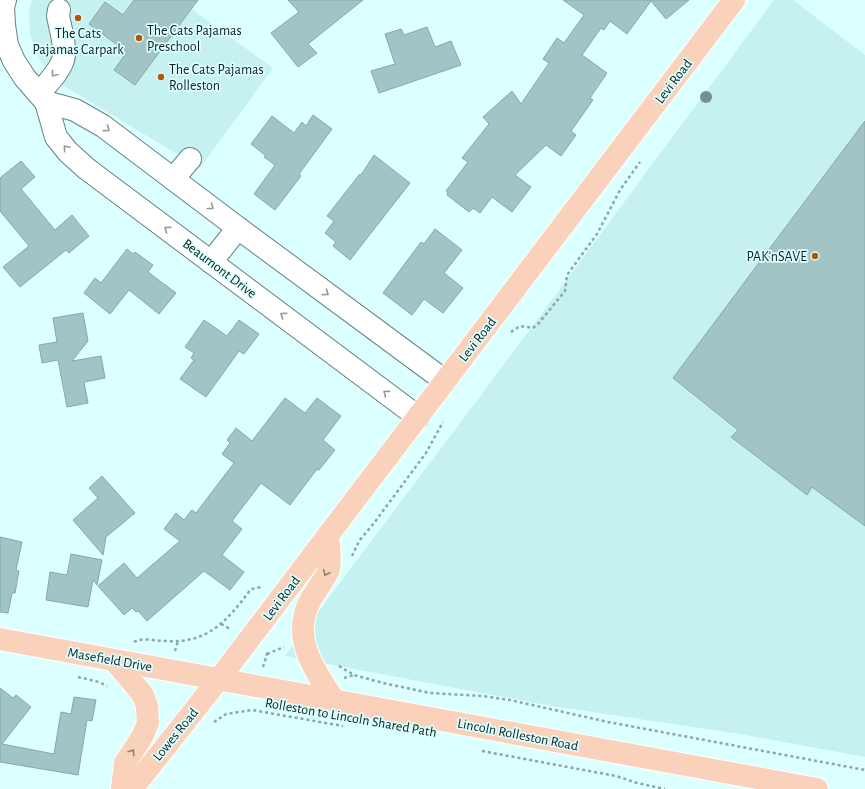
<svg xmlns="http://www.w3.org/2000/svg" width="865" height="789" font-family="'Alegreya Sans',sans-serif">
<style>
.built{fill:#c5f1f1}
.building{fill:#a3c4c4;stroke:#87a8a8}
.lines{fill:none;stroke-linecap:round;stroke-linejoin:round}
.minor-casing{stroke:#638283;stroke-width:24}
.major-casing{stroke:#fff;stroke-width:24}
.path{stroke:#8ca6a6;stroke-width:2.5;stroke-dasharray:3 3;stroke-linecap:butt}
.minor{stroke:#fff;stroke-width:22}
.major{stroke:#fad2bb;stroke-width:22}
.tree{fill:#749192}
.oneway{stroke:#949a9a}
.oneway2{stroke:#918174}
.poi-dot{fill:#b45508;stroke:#dcffff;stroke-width:1.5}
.labels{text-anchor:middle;stroke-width:3.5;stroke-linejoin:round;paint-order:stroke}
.poi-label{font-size:14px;fill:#111e1e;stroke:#dcffff;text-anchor:start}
.street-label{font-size:14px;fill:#111e1e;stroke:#dcffff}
</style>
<rect width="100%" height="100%" fill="#dcffff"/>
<g class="built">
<polygon points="32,0 179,0 273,68 200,168 64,86 41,63 30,35 29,13"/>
<polygon points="774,0 793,0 865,55 865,757 740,734 552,706 285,656 482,394"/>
</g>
<g class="building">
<polygon points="134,0 198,0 135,85 114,70 127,52 89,24 105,2 123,15"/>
<polygon points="288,0 363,0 308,44 317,53 298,67 271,33 299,12"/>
<polygon points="563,0 689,0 666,19 651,1 627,34 610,21 604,30 601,28 582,55 607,73 590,98 593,100 571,131 576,135 561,156 546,145 515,175 531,187 512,212 492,197 480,213 473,208 469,212 447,195 448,193 446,191 468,162 462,158 489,124 483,117 512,91 521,104 549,63 543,59 557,38 564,43 584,15"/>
<polygon points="427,27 435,47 451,41 461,65 379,93 371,71 395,64 385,34 401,29 404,35"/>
<polygon points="313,115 332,129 299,174 301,176 275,210 254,194 275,165 264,157 266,156 251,144 272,116 294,133 302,122 306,126"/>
<polygon points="865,121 865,526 812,487 807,495 731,437 738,430 673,378"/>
<polygon points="374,155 410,183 350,260 333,246 336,242 325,233 334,221 327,216 360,174 361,175"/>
<polygon points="21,161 35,177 21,189 55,230 72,215 89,236 69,253 66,250 20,287 3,267 29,246 0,211 0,178"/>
<polygon points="435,229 462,250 444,273 463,288 443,313 424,299 412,315 383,293 421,242 424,244"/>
<polygon points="127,249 133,254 135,252 153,265 148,272 176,293 159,314 129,290 110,314 84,293 95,278 101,283"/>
<polygon points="83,313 88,341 72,361 101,356 105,378 84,382 88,403 67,407 58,360 42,363 39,345 57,342 53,318"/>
<polygon points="204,320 227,336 239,320 259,334 244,354 239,351 206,397 180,379 194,360 191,358 194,353 185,347"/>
<polygon points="285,398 305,413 317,398 341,416 323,440 335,450 319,470 317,469 290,505 261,483 232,521 242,529 222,555 244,572 230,590 204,571 147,621 138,611 136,612 132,608 124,615 98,586 124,563 137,578 180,541 164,529 176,513 184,520 192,510 196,513 234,463 222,454 230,443 227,440 236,428 252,441"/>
<polygon points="102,476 135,513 106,537 103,555 73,520 98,498 89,488"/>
<polygon points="0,537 22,542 16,570 19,571 15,593 12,593 8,613 0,612"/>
<polygon points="71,554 102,560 97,585 93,580 88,607 46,600 50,572 67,575"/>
<polygon points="0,688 13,698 16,695 31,707 2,744 54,754 61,712 71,714 74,697 96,700 92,721 87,720 78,775 0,762"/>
</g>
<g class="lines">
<g class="minor-casing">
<g id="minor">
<polyline points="5,0 3,7 4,25 7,45 14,61 25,78 46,102 75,110 103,126 238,228 445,381"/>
<path d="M39,93C47,84 59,72 63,60C67,50 60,27 58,16L59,10"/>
<polyline points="46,102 56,137 68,152 87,169 418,417"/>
<polyline points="173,179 190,159"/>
<polyline points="211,262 238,228"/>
</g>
</g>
<g class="major-casing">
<g id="major">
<path d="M328,535C329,545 331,560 329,569C328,575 314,593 310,601C291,638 314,669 334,700"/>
<polyline points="0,639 817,789"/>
<polyline points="114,660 143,695 147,706 148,723 142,737 125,763 122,789"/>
<polyline points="132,789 219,679 734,0"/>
</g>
</g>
<g class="path">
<polyline points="511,332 520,326 533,328 538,324 565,291 567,275 597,234 620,190 640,162"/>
<polyline points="352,556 359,541 374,523 426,453 443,422"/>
<polyline points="221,624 230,629"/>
<path d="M134,642C143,637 155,641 165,641C208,644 227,621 251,589L262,587"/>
<polyline points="175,651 178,641"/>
<polyline points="267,654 284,647"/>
<polyline points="339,666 354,675 383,683 430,693 482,696 510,700 608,722 865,770"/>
<polyline points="263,667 267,654 266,653"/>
<polyline points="78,677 99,682 107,686"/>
<polyline points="344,678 354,675"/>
<polyline points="214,722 226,714 252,710 343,726"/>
<polyline points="482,751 616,776 637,783 665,789"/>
</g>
<use href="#minor" class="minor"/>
<use href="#major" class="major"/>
</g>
<circle class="tree" cx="706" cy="97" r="6"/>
<defs><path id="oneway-chevron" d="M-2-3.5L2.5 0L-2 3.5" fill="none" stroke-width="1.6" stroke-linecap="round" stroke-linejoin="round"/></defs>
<g class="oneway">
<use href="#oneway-chevron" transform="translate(54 74) rotate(127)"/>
<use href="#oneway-chevron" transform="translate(107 129) rotate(36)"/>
<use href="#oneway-chevron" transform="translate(66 148) rotate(-130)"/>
<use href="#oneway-chevron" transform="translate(211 207) rotate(37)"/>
<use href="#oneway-chevron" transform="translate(167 229) rotate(-143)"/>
<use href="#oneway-chevron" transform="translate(326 293) rotate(36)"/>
<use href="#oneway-chevron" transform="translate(283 315) rotate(-143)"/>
<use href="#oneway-chevron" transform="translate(386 393) rotate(-143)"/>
</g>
<g class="oneway2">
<use href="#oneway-chevron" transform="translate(326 573) rotate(117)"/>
<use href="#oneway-chevron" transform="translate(132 752) rotate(-56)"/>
</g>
<g class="poi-dot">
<circle cx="78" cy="18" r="4"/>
<circle cx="139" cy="38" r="4"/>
<circle cx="161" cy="77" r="4"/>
<circle cx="815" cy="256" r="4"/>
</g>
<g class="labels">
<g class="poi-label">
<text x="147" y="35">The Cats Pajamas<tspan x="147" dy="16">Preschool</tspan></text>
<text x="78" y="38" text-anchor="middle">The Cats<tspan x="78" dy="16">Pajamas Carpark</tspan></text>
<text x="169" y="74">The Cats Pajamas<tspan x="169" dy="16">Rolleston</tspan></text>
<text x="807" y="261" text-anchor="end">PAK'nSAVE</text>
</g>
<g class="street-label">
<text transform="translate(673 81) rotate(-53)" y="5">Levi Road</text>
<text transform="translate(220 268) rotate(37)" y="5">Beaumont Drive</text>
<text transform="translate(477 339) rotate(-52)" y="5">Levi Road</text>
<text transform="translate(281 598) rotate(-53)" y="5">Levi Road</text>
<text transform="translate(110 659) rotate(10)" y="5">Masefield Drive</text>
<text transform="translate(351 717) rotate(10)" y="5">Rolleston to Lincoln Shared Path</text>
<text transform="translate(175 734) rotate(-51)" y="5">Lowes Road</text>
<text transform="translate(518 734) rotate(11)" y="5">Lincoln Rolleston Road</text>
</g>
</g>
</svg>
